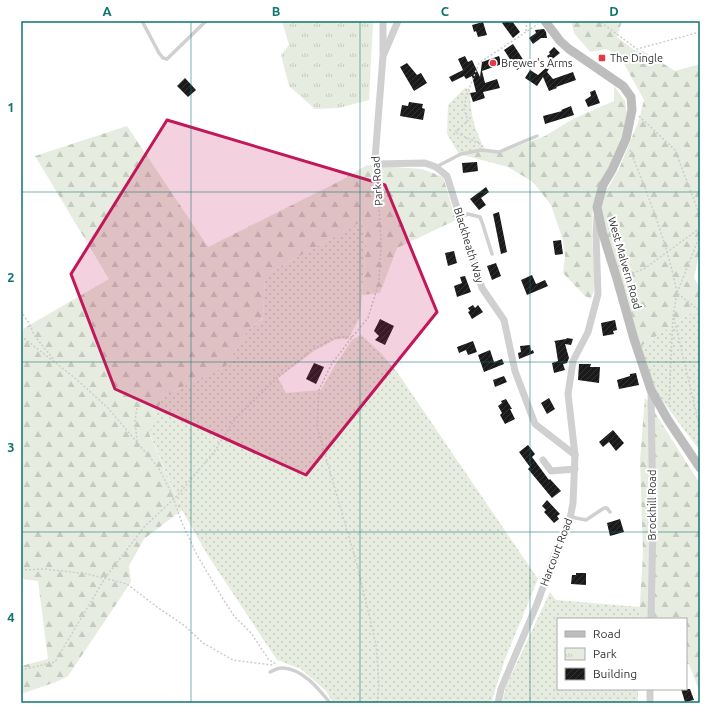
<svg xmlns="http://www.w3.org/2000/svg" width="721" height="724" font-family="Ubuntu,sans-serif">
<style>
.grass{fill:url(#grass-dots)}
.forest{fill:url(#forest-firs)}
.park{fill:url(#park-tufts)}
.building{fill:url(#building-hatch)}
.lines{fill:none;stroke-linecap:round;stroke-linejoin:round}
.path{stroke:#cdcdcd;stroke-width:1.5;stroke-dasharray:2 2;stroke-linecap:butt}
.lane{stroke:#d0d0d0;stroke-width:3.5}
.street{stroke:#d0d0d0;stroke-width:7}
.secondary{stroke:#bdbdbd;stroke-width:9}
.marked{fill:#c2185b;fill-opacity:0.2;stroke:#c2185b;stroke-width:3;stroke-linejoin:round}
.grid{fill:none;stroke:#0f766e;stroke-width:1;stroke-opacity:0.55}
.poi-dot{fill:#e63946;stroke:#fff;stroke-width:1.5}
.labels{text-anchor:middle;stroke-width:4;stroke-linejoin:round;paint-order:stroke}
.poi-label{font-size:11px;fill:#333;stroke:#fff;text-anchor:start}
.street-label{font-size:11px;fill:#333;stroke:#fff}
.neatline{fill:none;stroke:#0f766e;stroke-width:1.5}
.grid-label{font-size:13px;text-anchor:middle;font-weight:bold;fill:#0f766e}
</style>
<defs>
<pattern id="grass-dots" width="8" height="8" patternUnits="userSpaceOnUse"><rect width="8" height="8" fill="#e6ecdf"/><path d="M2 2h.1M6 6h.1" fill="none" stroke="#c6cbc0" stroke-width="1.8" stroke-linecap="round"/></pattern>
<pattern id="forest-firs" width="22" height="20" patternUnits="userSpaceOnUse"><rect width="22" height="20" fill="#e6ecdf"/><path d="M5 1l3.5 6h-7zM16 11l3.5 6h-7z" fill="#c6cbc0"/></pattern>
<pattern id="park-tufts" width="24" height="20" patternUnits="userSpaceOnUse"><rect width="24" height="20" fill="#e6ecdf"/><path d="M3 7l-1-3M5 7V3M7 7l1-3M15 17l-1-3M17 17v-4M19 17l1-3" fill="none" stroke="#c6cbc0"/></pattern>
<pattern id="building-hatch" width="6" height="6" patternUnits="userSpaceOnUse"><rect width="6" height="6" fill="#1a1a1a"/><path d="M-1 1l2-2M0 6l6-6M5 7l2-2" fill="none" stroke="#333"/></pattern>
</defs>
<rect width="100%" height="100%" fill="#fff"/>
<g class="grass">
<path d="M465,88L470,89C470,115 474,126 484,148L459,154L447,134L448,105Z"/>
<polygon points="362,221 366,246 360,317 348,339 336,339 314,351 278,378 286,393 321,390 334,367 352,340 361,335 380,352 397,372 538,579 505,659 491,703 333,703 326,691 301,669 277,660 207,554 182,510 149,432 163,396 226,366 248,330 263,319 265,275"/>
<polygon points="700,307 700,451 656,392 641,346"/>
<polygon points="550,592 556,600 640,607 639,619 558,619 558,689 638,689 638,703 502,703 506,686"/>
</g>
<g class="forest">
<polygon points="571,21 622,21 617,37 634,50 643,51 675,71 700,64 700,250 694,278 700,287 700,307 641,346 624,294 602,216 602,198 619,169 639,120 644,100 620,56 606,49 590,52 574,33"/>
<polygon points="614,86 625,101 627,112 622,140 593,205 592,239 595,276 594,291 591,299 585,296 563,273 565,256 563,240 551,205 533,182 508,167 459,154 484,148 499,153 545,136 573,119 614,101"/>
<polygon points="127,126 208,247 340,181 367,165 422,169 443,177 456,220 397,248 380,293 362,295 366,246 362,221 265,275 263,318 248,330 226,366 163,396 149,433 182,510 144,539 129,566 131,582 68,676 56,682 21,694 21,666 48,659 38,581 21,579 21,330 109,279 35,156"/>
<polygon points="645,397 700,484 700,693 689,664 686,664 686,619 639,619 643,554 640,460"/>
</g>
<polygon class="park" points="282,21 373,21 369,100 339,108 315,109 289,86 281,55 289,45"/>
<g class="building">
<polygon points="505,21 512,21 520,32 513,38 502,23"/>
<polygon points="483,22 487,35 478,37 476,31 474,32 472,25"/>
<polygon points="544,29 546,32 547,38 541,38 533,44 529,38 536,33 535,30"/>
<polygon points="513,44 526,64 517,70 504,50"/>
<polygon points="554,47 560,53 550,61 547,56 550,54 549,52"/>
<polygon points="465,56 468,62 472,60 480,77 482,62 499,56 502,64 482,71 485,83 497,79 500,88 483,92 485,98 473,102 470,93 476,92 472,76 466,79 464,76 452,82 449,77 463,70 458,59"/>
<polygon points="407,63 417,75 421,73 427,83 414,91 400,67"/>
<polygon points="548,66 550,67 547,72 553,79 573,72 576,80 556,87 557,88 549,91 543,77 537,86 525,78 530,70 538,75"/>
<polygon points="185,78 196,90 188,97 177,86"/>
<polygon points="595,90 600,103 588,107 585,100 591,96 590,92"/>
<polygon points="409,102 423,104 422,108 425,109 423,120 400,116 402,105 408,106"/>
<polygon points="571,106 574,115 545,124 543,116 562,111 561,110"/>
<polygon points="477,162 478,171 463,173 462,163"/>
<polygon points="486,187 489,192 481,198 486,205 479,210 470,199"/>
<polygon points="499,212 507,252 501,254 493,214"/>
<polygon points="561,240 563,254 555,255 553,241"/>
<polygon points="454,251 457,263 448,266 445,253"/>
<polygon points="496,263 501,276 492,280 487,266"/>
<polygon points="532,275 536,284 545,280 548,286 527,295 521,280"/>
<polygon points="465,276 471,292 457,297 454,286 462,283 460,277"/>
<polygon points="473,305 475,308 478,305 483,312 472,319 468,312 470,311 468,308"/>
<polygon points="380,319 394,326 385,345 375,340 379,336 374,331"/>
<polygon points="615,320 617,330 613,331 614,334 603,336 601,323"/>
<polygon points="567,338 573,339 571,345 565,344 569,358 567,363 563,364 565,370 554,373 552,363 558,361 555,342 554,341 566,339"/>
<polygon points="473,341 477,352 468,355 466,350 459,353 457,347"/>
<polygon points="530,345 531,351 533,350 534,353 519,359 518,353 521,352 520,346"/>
<polygon points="490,350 494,362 502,359 504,364 484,372 478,355"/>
<polygon points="314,363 324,367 316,384 306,379"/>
<polygon points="579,364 591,364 590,367 600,367 599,383 578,380"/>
<polygon points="636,373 639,385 619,389 617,380 630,376 630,374"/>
<polygon points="504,376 507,382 495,387 493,380"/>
<polygon points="549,398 555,409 547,414 541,403"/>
<polygon points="506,399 512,409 510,409 515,419 505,424 500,415 502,413 498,406 502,403 501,401"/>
<polygon points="613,430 624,443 616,451 609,442 603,447 599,442"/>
<polygon points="528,445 535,454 532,457 549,480 550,479 561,491 552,498 528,469 530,467 519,452"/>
<polygon points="547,500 560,514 557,516 559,519 554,523 544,512 546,510 542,506"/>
<polygon points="620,519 624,532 610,536 607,523"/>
<polygon points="576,573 586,573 586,585 571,584 572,575 576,575"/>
<polygon points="681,689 690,689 694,700 685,702"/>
</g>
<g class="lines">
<g class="path">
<polyline points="589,21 602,23 637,49 700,32"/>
<polyline points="526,31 527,21"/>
<polyline points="639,116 675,150 700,216"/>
<polyline points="480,144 455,132 468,121 464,109 466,97 479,63 538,24"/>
<path d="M630,150C649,198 667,242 677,293L700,311"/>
<polyline points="377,170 381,243 379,282 368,318 352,337 331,365 319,390 317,427 356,561 376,644 379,684 377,703"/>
<polyline points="625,276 644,269 700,228"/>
<polyline points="21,311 30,325 34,335 54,360"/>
<polyline points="674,318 700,429"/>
<polyline points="21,336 75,378 108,408 158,467 171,492 182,523 197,555 223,599 234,616 251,633 269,660 276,664"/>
<polyline points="669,404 673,316 677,293 700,235"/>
<polyline points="137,408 135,420 137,442"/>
<polyline points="21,570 45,569 88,574 127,584 157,607 185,626 203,643 233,660 273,665"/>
<polyline points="21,670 55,662 105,578 145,526 177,496 214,452 235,419 278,377 313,349 337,337 352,337"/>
</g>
<g class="lane">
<polyline points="142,21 159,53 163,58 167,59 206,21"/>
<polyline points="436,167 461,154 481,150 499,152 537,136"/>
<polyline points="460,217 468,214 480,217 482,222 492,254"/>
<polyline points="571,517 586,520 604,508 607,508 610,512"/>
<path d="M270,672C274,670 278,668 282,668C302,668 319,689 330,703"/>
</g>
<g class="street">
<polyline points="383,21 383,52"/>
<polyline points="398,21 383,56 375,159 378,164 425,163 436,167 447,176 482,288 504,320 515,371 535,424 575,455"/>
<polyline points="651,391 653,523 651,619"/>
<polyline points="543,460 551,471 575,469"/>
<polyline points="498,703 501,689 537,604 554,556 570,519 573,503 575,455 568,394 573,361 588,332 598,294 596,235 597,217"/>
<polyline points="650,703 650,689"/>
</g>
<polyline class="secondary" points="545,21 560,41 569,49 623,86 631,97 632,110 626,139 612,170 603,185 597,207 602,231 617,279 634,339 651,390 668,420 700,468"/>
</g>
<path class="marked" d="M167,120L385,185L437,312L306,475L115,389L71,274Z"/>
<path class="grid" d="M191,21V703M360,21V703M530,21V703M21,192H700M21,362H700M21,532H700"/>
<g class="poi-dot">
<rect x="598" y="54" width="8" height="8" rx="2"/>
<circle cx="493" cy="63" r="4"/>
</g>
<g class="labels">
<g class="poi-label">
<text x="610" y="62">The Dingle</text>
<text x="501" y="67">Brewer's Arms</text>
</g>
<g class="street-label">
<text transform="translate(377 181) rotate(-94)" y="4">Park Road</text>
<text transform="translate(469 245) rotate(73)" y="4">Blackheath Way</text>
<text transform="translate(625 263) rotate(74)" y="4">West Malvern Road</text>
<text transform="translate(652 505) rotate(-90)" y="4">Brockhill Road</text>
<text transform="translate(556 552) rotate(-69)" y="4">Harcourt Road</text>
</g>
</g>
<rect width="721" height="724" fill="none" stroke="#ffffff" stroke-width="44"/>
<rect x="557" y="618" width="130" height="72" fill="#ffffff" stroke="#adadad"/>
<rect x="565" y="631" width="20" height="6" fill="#bdbdbd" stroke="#adadad"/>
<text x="593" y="638" font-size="12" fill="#333333">Road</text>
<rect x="565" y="648" width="20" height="12" fill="url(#park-tufts)" stroke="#adadad"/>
<text x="593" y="658" font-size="12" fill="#333333">Park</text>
<rect x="565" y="668" width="20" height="12" fill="url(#building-hatch)" stroke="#adadad"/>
<text x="593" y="678" font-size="12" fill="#333333">Building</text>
<rect x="22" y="22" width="677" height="680" class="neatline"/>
<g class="grid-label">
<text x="107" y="16">A</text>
<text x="276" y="16">B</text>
<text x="445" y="16">C</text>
<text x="614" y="16">D</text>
<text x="11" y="112">1</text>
<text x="11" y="282">2</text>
<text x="11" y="452">3</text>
<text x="11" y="622">4</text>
</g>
</svg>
